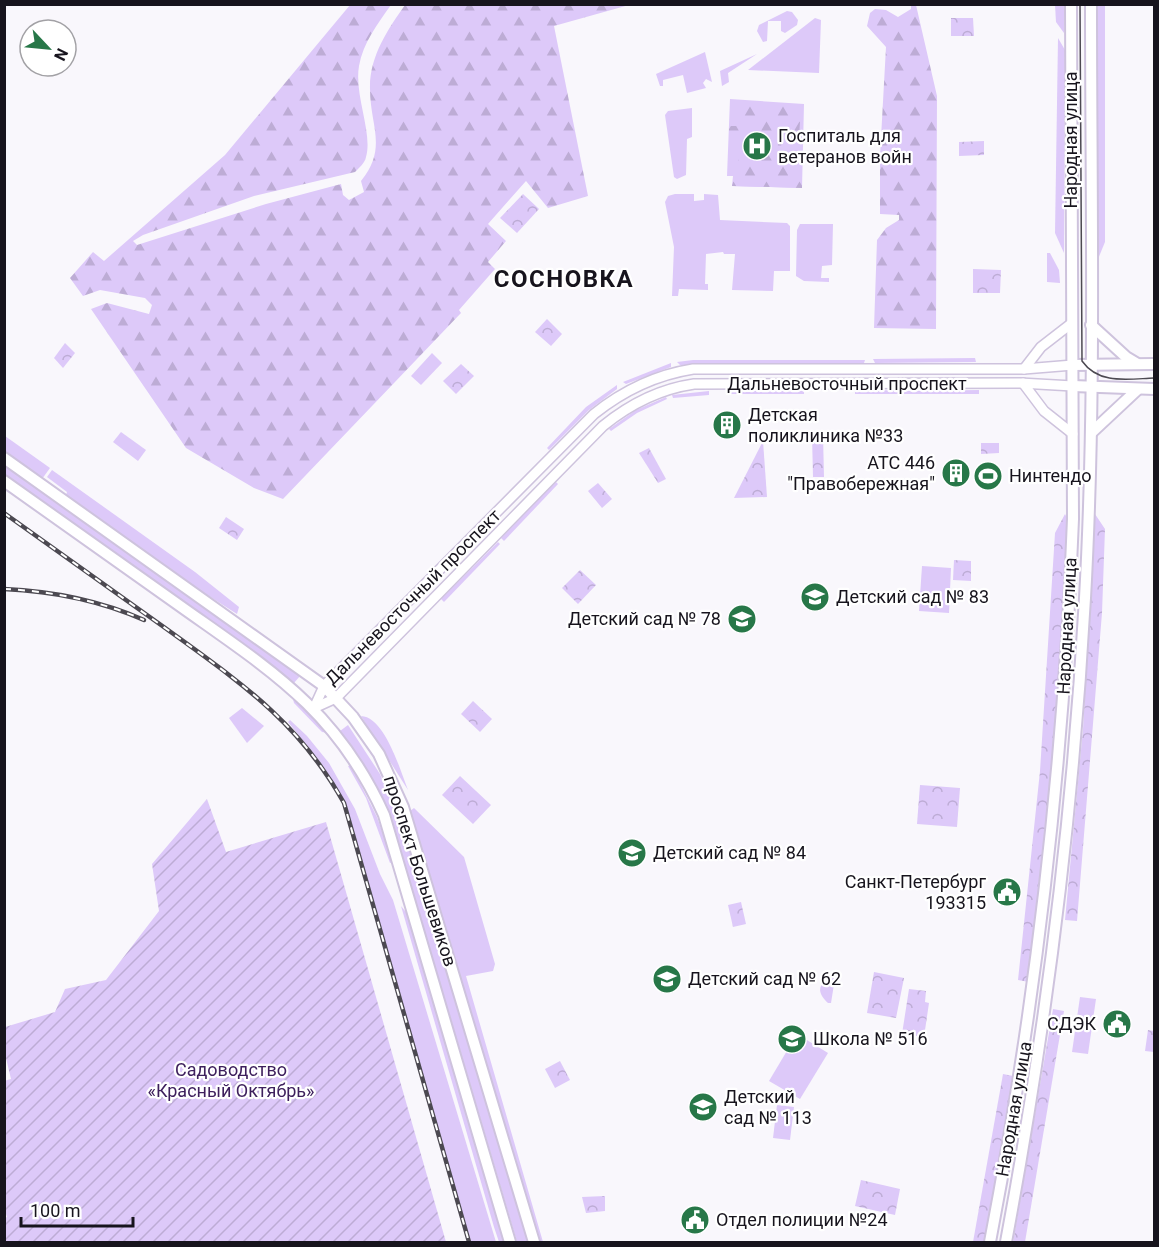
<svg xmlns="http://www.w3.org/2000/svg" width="1159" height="1247" font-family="Roboto,sans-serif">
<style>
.grass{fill:#ddc9f9}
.forest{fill:url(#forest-firs)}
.park{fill:url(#park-crowns)}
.garden{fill:url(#garden-furrows)}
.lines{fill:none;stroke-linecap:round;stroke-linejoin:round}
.minor-casing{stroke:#cec3dd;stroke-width:12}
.major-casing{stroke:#cec3dd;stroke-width:14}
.minor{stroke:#fff;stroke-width:9}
.major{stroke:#fff;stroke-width:10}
.tram{stroke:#4c4951;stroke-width:1.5}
.rail-casing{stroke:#4c4951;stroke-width:4.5}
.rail{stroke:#fff;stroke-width:2;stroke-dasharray:7;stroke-linecap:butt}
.labels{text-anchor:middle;stroke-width:4.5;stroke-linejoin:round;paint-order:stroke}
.poi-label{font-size:18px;fill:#17141d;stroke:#fff;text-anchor:start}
.street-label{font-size:18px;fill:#17141d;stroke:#fff}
.park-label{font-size:18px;fill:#3e205d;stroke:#fff}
.district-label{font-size:24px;font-weight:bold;letter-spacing:1.5px;fill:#17141d;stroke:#fff}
</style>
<defs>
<pattern id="forest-firs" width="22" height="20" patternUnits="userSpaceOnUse" patternTransform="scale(1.5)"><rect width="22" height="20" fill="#ddc9f9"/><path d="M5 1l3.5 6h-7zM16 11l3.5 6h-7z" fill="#bdacd5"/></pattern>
<pattern id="park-crowns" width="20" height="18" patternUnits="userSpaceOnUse" patternTransform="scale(1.5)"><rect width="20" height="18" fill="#ddc9f9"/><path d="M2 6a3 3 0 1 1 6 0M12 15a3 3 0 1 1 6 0" fill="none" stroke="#bdacd5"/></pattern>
<pattern id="garden-furrows" width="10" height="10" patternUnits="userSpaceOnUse" patternTransform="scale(1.5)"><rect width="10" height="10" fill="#ddc9f9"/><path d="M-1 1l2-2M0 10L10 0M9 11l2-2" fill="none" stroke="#bdacd5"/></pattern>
</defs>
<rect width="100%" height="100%" fill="#f9f7fc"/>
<g class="grass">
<polygon points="1055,5 1065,5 1064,33 1056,22"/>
<polygon points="1096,5 1105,5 1105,242 1098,259"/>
<polygon points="787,11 792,12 798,20 797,25 785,33 781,31 781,21 768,21 767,41 763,42 757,31 759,25"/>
<polygon points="815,18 821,20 819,73 748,70"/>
<polygon points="1058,38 1065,50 1064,253 1055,233"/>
<polygon points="705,52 712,82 706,79 703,83 706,88 687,93 683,75 663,80 663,86 660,86 656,74"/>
<polygon points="757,54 728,73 729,82 722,86 720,71"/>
<polygon points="730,99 804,104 802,188 732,186 733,176 727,176"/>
<polygon points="692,108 692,137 687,139 686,175 677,179 674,177 665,115 668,111"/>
<polygon points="675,194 694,194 694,201 704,200 704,194 718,195 720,220 787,223 790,226 790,271 774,271 773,291 732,290 735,254 724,254 723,252 706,254 705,284 708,284 708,290 679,289 678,296 672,296 674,247 665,202 668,196"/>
<polygon points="800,224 833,224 832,265 822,266 821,278 829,278 829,282 804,281 796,276 797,230"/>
<polygon points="1047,253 1050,253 1059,270 1060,283 1047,282"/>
<polygon points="432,353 442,363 421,385 411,376"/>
<polygon points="975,358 976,362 875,363 873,359"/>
<polygon points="693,360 865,360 864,363 680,365 677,362"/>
<polygon points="671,363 671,367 626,384 623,382"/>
<polygon points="617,385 617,389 589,410 549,450 547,448 586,407"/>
<polygon points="898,390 898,394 855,394 855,391"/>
<polygon points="979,390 979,394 904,394 904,391"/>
<polygon points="709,391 709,395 673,398 672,395"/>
<rect x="730" y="391" width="74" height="3"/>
<polygon points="666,397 667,399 637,413 611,431 609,429 636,410"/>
<polygon points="121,432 146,450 138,461 113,442"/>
<polygon points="5,436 50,468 42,479 5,452"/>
<polygon points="5,463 276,657 300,676 294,683 5,475"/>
<polygon points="52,470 195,572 239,607 237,614 187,582 66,495 67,492 47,477"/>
<polygon points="556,482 558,484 504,541 501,538"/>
<polygon points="498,542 500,544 444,602 441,599"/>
<polygon points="922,566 951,568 949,613 919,611"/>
<polygon points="292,695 328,733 322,732 294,703"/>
<polygon points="242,708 264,726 247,743 229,718"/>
<path d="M361,716C385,717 400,770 408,790Z"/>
<polygon points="290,720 307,736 329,763 355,809 380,874 393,900 496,1242 470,1242 346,804 321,763 288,722"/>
<polygon points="348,725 380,774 410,844 528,1242 517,1242 400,848 371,779 340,731"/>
<polygon points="351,765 377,817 393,862 390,863 366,798 348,766"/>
<polygon points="414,808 464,857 495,964 493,971 466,976 543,1242 539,1242 410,811"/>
<polygon points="401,906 410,917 505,1242 499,1242 494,1227"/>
<path d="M831,978H835L831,1003H828C817,993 817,984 831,978Z"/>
<polygon points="1080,997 1096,999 1088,1054 1072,1052"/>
<polygon points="797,1034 828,1053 800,1099 769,1081"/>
<polygon points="777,1105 794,1107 790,1140 773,1138"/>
</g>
<g class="forest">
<path d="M350,5H391C378,23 363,43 359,66C354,95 373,133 366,157C365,163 359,168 355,172L254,196L143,235L133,241L137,245L266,204L341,184L343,195L349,200L364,192L361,181C388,148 370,126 370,89C369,57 388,29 405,5H629L554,26L588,196L548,208L526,181L488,224L506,241L488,262L495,269L459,310L461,313L283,499L254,488L186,448L91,309L107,303L149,314L152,305L145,298L100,290L83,296L70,278L93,252L104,261L225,155Z"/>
<polygon points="911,5 916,5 937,96 936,329 874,328 877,240 886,228 899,220 899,215 880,214 880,156 886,47 867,26 870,13 875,9 886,10 898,17 911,9"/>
<polygon points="744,104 801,107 799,137 782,137 781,149 789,150 788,176 802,176 802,188 732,186 742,145 729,144 729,126 744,126"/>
</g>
<g class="park">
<polygon points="951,18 973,18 974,36 951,36"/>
<polygon points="984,141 984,155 959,156 959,142"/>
<polygon points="523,194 539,209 517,233 500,218"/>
<polygon points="973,269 1001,270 1000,293 973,293"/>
<polygon points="547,319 562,334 551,346 535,332"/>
<polygon points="65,343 75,353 63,368 54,358"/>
<polygon points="461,364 474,376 456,394 443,381"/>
<polygon points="812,435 823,435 824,477 813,477"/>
<polygon points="763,441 767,497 734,498"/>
<polygon points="999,443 999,453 981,454 981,443"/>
<polygon points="649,448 666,479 658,483 639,453"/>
<polygon points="598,483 612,499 602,508 588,491"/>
<path d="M1065,514L1067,518C1062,673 1046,827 1029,982L1018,980L1040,771L1055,533Z"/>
<polygon points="1095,514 1105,529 1102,613 1077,921 1065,920 1083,729"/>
<polygon points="226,517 244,529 237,540 219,528"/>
<polygon points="954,560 971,561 971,581 953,580"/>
<polygon points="580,570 596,585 578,604 562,588"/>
<polygon points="473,701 492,719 480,732 461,714"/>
<polygon points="460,776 491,805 473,824 442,795"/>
<polygon points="920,785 960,788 957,827 917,824"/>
<polygon points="741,902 746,924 733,927 728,905"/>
<polygon points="874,972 904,978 896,1018 867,1013"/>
<polygon points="909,989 926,991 925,1002 929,1003 924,1037 902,1034"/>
<polygon points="1053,1009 1064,1011 1025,1242 1013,1242"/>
<polygon points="1148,1030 1154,1031 1154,1052 1145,1051"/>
<polygon points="560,1061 570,1080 555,1088 545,1069"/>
<polygon points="1003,1074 1013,1076 1011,1098 985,1242 973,1242"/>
<polygon points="861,1180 900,1189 895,1215 855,1206"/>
<polygon points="605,1196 605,1211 586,1213 582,1197"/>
</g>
<polygon class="garden" points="207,799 226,852 326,822 446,1242 5,1242 5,1218 7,1217 4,1208 4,1081 11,1079 5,1054 5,1027 55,1012 65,989 106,980 159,911 152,864"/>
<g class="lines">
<g class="minor-casing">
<g id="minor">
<polyline points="1024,369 1041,347 1072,323"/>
<polyline points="1023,383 1044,411 1073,434"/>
<path d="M314,708L324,686L594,414C624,390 655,375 693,369H1024L1073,365"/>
<path d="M314,708L336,698L603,426C630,404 659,389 694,384L1020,383L1073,386"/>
</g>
</g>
<g class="major-casing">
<g id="major">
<polyline points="1091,325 1126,357 1136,363"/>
<polyline points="1073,365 1154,364"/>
<polyline points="1073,386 1154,389"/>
<polyline points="1091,433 1138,389"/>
<polyline points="4,458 324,686 353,717 379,754 403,807 534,1242"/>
<path d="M4,481C62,522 119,563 176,603C267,668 336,708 384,815L510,1242"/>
<path d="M990,1242C1036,1003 1064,762 1073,519L1071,4"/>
<path d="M1006,1242C1046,1029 1073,815 1085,598C1096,401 1091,202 1091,4"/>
</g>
</g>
<use href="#minor" class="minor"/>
<use href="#major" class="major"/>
<path class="tram" d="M1080,4L1082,361C1099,385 1128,379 1154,378"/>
<g class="rail-casing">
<g id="rail">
<path d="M4,513C59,552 113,591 168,630C241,683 299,722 344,803L469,1242"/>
<path d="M4,589C51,591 101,601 144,620"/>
</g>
</g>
<use href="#rail" class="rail"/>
</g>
<defs>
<g id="hospital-disc" transform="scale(1.5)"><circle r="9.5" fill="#277748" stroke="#fff"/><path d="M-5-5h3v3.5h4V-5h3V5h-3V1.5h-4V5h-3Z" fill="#fff"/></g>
<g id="building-disc" transform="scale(1.5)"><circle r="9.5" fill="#277748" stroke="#fff"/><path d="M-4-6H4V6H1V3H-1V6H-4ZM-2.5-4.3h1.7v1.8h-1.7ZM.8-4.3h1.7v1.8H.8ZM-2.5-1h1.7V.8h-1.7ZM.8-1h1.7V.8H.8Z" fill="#fff"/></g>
<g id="stadium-disc" transform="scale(1.5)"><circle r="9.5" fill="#277748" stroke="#fff"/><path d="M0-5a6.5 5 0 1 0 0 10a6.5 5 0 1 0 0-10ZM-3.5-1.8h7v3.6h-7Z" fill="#fff"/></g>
<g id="school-disc" transform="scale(1.5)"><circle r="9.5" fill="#277748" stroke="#fff"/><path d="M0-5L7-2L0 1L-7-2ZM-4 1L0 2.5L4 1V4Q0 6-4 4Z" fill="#fff"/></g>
<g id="civic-disc" transform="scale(1.5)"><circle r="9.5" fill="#277748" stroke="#fff"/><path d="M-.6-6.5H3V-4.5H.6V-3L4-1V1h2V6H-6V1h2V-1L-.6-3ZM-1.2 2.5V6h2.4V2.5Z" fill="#fff"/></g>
</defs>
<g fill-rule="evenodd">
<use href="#hospital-disc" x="757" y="146"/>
<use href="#building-disc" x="727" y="425"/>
<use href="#building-disc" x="956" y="473"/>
<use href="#stadium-disc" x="988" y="476"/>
<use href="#school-disc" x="815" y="597"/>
<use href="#school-disc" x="742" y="619"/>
<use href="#school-disc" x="632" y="853"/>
<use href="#civic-disc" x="1007" y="892"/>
<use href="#school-disc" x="667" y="979"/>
<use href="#civic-disc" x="1117" y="1024"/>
<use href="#school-disc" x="792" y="1039"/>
<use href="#school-disc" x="703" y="1107"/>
<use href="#civic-disc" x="695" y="1220"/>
</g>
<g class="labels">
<g class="poi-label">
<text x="778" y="142">Госпиталь для<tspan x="778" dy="21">ветеранов войн</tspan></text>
<text x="748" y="421">Детская<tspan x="748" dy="21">поликлиника №33</tspan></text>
<text x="935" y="469" text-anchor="end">АТС 446<tspan x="935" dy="21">"Правобережная"</tspan></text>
<text x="1009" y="482">Нинтендо</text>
<text x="836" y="603">Детский сад № 83</text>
<text x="721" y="625" text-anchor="end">Детский сад № 78</text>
<text x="653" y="859">Детский сад № 84</text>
<text x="986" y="888" text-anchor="end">Санкт-Петербург<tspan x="986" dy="21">193315</tspan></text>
<text x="688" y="985">Детский сад № 62</text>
<text x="1096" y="1030" text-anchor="end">СДЭК</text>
<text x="813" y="1045">Школа № 516</text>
<text x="724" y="1103">Детский<tspan x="724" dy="21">сад № 113</tspan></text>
<text x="716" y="1226">Отдел полиции №24</text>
</g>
<g class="street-label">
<text transform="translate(1071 140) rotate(-90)" y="6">Народная улица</text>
<text x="847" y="390">Дальневосточный проспект</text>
<text transform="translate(413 597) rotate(-45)" y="6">Дальневосточный проспект</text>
<text transform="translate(1067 626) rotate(-87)" y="6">Народная улица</text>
<text transform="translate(420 871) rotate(72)" y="6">проспект Большевиков</text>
<text transform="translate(1014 1109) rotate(-80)" y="6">Народная улица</text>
</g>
<g class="park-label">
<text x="231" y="1076">Садоводство<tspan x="231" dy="21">«Красный Октябрь»</tspan></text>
</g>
<g class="district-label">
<text x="564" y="287">СОСНОВКА</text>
</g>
</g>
<rect width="1159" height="1247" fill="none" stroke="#17141d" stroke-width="12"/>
<g transform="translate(48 48) rotate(116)"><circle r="28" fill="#ffffff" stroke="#a2a1a5" stroke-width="1.5"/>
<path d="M0-4.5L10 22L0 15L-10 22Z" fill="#277748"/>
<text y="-9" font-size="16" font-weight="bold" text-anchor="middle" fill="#17141d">N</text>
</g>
<path d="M21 1217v9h112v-9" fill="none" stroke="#17141d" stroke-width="3"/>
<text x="30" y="1217" font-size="18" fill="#17141d" stroke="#ffffff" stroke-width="4.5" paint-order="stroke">100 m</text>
</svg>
